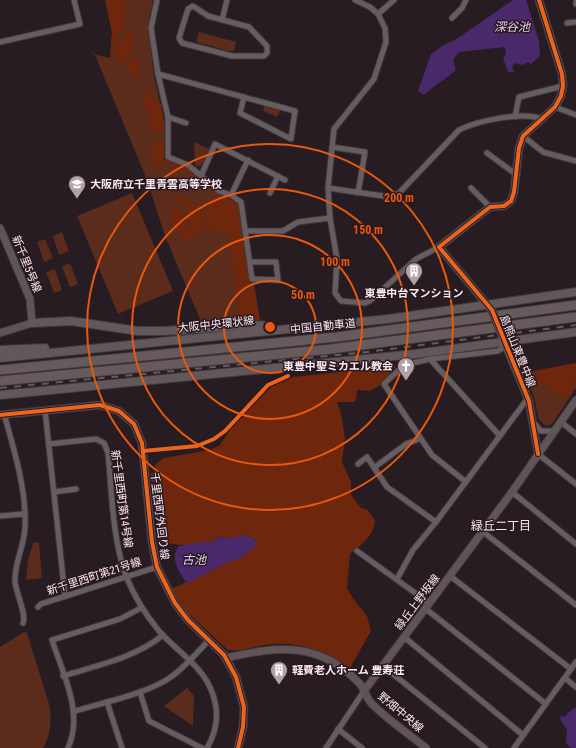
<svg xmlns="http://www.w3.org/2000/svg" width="576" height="748" font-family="'Roboto Condensed','Noto Sans JP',sans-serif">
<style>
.green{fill:#5b2b1c}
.forest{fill:#6e260c}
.water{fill:#4a296b}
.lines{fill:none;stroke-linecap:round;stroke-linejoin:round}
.street-casing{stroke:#40393d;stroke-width:7}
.secondary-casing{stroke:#40393d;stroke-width:9}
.primary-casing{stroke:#40393d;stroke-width:10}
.highway-casing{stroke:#40393d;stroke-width:11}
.street{stroke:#655d60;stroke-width:5}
.secondary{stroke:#5f5558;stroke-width:7}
.primary{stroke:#62585b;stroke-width:8}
.highway{stroke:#675a5d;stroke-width:9}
.rail{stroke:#635b5e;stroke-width:2;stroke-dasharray:7 7;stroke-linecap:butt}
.secondary-bridge-casing{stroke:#40393d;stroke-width:9;stroke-linecap:butt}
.secondary-bridge{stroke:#5f5558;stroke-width:7}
.cycleway-casing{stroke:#2a1820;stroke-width:6}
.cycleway{stroke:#eb651d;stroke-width:4}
.ring{fill:none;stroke:#e8590c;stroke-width:2}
.labels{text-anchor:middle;stroke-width:3;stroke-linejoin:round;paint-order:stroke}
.poi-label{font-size:11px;font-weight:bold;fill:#f9ebf1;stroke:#2a1820;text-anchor:start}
.street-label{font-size:11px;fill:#f9ebf1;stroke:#2a1820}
.water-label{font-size:12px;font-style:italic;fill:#e0cef8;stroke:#2a1820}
.neighbourhood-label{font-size:12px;fill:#f9ebf1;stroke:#2a1820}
.centre{fill:#e8590c;stroke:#2a1820;stroke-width:2}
.ring-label{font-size:12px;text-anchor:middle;font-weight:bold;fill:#e8590c;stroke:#2a1820;stroke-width:3;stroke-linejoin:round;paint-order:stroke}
</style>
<rect width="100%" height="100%" fill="#261c21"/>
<g class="green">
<polygon points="105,0 153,0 148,25 154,76 164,121 164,159 186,167 218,193 238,204 250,281 254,282 260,320 231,320 202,324 165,236 147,180 95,55 89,51 97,55 110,58 112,32"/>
<polygon points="199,32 236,42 234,51 229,51 196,42"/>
<polygon points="265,104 281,109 277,117 263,111"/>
<polygon points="194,142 209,149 203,164 198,167 195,165"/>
<polygon points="132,193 173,291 118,314 77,216"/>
<polygon points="62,232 69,251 59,255 53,236"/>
<polygon points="45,239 53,258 44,262 37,242"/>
<polygon points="70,263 78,284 70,287 62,266"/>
<polygon points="55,269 62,290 54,293 46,272"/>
<polygon points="576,363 576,388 552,424 546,426 539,420 534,397 524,373"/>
<polygon points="39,542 42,578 26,580 28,560 33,543"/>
<path d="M24,632L27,633L49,704C52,719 51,734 43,748H0V647Z"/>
<polygon points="187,688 194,696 193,726 164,706"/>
</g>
<g class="forest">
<polygon points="105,0 127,0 122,29 132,29 134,48 122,65 116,62 115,51 117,43 124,40 126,34 119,32 114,43 113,56 110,58 112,32"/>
<polygon points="131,59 134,58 137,60 142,81 126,69 126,66"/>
<path d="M149,92L161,104L164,132H152C151,123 151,111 142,106L144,94Z"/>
<polygon points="164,140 164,160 186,167 203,182 201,183 185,171 165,163 160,166 151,165 152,144 157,144 158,141"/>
<polygon points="216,192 236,202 239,207 250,282 247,288 235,298 234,268 227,231 211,231 205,213"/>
<path d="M174,196C196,201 201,205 207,228L205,232L200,229L193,235L195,241H188C175,232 167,219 173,203L183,214L186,223L184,228H190L191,223C186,218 186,214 188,209L184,204L177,202Z"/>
<polygon points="253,282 260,320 237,320 238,300 250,289"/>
<path d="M576,363C576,376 576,392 565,398L549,390L550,387L544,382L542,385L537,382H528L524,373Z"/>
<path d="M396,366L380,385L370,391L357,390L356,400L353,402H337L341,413L345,438L342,462L351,482V495L361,508L368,510L375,521C374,536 361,545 350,554L347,588L354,600L367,616L371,631L350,668C324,650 297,640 264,645C253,647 239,652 228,650L188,613L171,589L186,582L188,583L227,562L243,557L256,541L246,535L231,538L220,537L211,542L180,545L161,542L159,539L155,483L151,481L150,477L151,473L155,471V465L164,458L210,450L220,445L233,425L273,385L293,377Z"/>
</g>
<g class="water">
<path d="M513,0H526L539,41L540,56L531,64L528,62L523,65L516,63L512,66L514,72H508L503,58L506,54L505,47L459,52L453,60L456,70C445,80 434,85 424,95L418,91L431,54L442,46L458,38Z"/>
<path d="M243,535C248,535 257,540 257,545L241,558L225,563L189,583L186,582C179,572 169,558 179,546L199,542H211L221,537L231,538Z"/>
<polygon points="574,708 576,708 576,748 571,748 566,743 567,730 560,719 561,715 564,717"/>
</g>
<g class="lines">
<g class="street-casing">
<g id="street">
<polyline points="157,0 151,28 158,74 168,117 168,157 188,165 219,191 231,195 241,202 252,279 278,280 276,262 250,262"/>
<polyline points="355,0 370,7 378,14 385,28 386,42 374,79 334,129 328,188 330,218 337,259 335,293 341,301 365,303 371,300 416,259 439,247"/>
<polyline points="576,2 576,4"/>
<polygon points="193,6 208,16 249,27 267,46 267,53 264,56 232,56 182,43 179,38 188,9"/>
<polyline points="378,14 394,0"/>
<polyline points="452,18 462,8 466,0"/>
<polyline points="222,20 227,0"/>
<polyline points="567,23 576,22"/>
<polyline points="0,42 80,24 74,0"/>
<polyline points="158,74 295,111 291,139 240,113 244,97"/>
<polyline points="555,107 576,115"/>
<polyline points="168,117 186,123"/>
<polyline points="515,117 519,97 563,86"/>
<polyline points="523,136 543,152 576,161"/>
<polyline points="332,147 365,152 358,193"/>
<polyline points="487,153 517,175"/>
<polyline points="201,176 215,144 285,180"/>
<path d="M328,188L390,197L399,193L459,130C477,121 522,111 542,119"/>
<polyline points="471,188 490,207"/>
<polyline points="270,193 278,176"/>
<polyline points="231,195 248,160"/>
<polyline points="246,231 283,231 298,222 330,218"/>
<polyline points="430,359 500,436"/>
<polyline points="45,410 65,596"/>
<path d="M4,414C14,449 27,492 25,528C24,547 14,563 15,582C16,592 27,616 23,623"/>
<polyline points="561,422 576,434"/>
<polyline points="534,423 541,431 554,431"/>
<path d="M49,444L96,439L104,443L108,453C112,493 112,537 126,576C134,596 145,614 159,631C182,657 210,669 216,707C218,722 214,736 207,748"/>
<polyline points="538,454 576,484"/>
<polyline points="358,464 367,457 387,487 436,522"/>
<polyline points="375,467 406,444 419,439"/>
<polyline points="466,482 432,455 384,384 404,365 430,359 498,351 501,349 505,343"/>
<polyline points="54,492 76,489"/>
<polyline points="512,492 576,544"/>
<polyline points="0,516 24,514"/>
<polyline points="482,531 576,605"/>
<polyline points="357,551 429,603"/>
<polyline points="450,576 571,669"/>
<polyline points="397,579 413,550 436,522 528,398"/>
<polyline points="38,607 41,604 157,567"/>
<polyline points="426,609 546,704"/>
<polyline points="404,637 523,735"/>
<polyline points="383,666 485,748"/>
<path d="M63,676C98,665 135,658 163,635"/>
<polyline points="565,678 576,687"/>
<polyline points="140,692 149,721 202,748"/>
<polyline points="107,702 122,748"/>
<path d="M75,711C102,703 149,693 171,677C185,667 197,653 209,640"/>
<polyline points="338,729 362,748"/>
<path d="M68,748C84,713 63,674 52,640L120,619L141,608"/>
<polyline points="326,748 364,691"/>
<polyline points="514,748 576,662"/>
</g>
</g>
<g class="secondary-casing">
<g id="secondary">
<polyline points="0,228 30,299 32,323 0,333"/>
<polyline points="490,308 439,247 490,207 504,206 511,201 514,192 519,148 523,136 555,107 561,96 563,86 562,74 539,0"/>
<polyline points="502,337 529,401 538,454"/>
<polyline points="0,415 100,405 119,411 134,424 142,443 152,542 157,567 175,603 188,620 224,655 236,677 244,707 243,727 238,748"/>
<path d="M226,658C278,646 319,641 359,683C365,689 366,698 372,704C388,720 409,734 426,748"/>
<polyline points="364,691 512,492 576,400"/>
</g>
</g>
<g class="primary-casing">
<g id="primary">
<polyline points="32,323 71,321 138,331 164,331 254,325 270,326"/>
<polyline points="0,350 45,348"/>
<polyline points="0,358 388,319 576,292"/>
<polyline points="0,395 415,354 576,332"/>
</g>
</g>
<g class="highway-casing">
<g id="highway">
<polyline points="0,370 337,337 576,305"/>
<polyline points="0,381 331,349 576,317"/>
</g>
</g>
<use href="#street" class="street"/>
<use href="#secondary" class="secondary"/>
<use href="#primary" class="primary"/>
<use href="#highway" class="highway"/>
<polyline class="rail" points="0,388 367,352 576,325"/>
<g class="secondary-bridge-casing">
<polyline id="secondary-bridge" points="492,310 502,336"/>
</g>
<use href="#secondary-bridge" class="secondary-bridge"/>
<g class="cycleway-casing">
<g id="cycleway">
<polyline points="0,415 100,405 119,411 134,424 142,443 152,542 157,567 175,603 188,620 224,655 236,677 244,707 243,727 238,748"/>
<polyline points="143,451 197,446 214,439 225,431 268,385 288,376"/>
<polyline points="538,454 529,401 492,310 439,247 490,207 504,206 511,201 514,192 519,148 523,136 555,107 561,96 563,86 562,74 539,0"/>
</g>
</g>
<use href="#cycleway" class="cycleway"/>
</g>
<g class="ring">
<circle cx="270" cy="327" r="46"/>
<circle cx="270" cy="327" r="92"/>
<circle cx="270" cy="327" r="138"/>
<circle cx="270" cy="327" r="183"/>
</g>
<defs>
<g id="school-pin" transform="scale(0.9)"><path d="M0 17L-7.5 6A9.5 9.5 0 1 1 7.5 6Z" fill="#afa3a8" stroke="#2a1820"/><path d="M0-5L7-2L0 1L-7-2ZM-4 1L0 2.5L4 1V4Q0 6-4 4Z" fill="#fff"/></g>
<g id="building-pin" transform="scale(0.9)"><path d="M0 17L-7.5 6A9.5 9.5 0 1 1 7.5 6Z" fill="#afa3a8" stroke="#2a1820"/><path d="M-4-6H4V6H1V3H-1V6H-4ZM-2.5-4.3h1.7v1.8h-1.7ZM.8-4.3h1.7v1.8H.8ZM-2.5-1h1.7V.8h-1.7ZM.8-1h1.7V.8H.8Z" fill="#fff"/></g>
<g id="church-pin" transform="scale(0.9)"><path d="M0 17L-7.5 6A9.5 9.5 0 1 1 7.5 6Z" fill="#afa3a8" stroke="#2a1820"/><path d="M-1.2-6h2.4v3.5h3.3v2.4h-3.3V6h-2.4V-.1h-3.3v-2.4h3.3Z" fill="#fff"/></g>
</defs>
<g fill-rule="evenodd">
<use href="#school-pin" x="77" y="184"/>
<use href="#building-pin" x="414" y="271"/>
<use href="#church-pin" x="406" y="366"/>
<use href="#building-pin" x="279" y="670"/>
</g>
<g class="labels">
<g class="poi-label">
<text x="90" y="188">大阪府立千里青雲高等学校</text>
<text x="414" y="297" text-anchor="middle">東豊中台マンション</text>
<text x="393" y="370" text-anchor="end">東豊中聖ミカエル教会</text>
<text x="292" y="674">軽費老人ホーム 豊寿荘</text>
</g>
<g class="street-label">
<text transform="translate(27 264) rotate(68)" y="4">新千里5号線</text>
<text transform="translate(216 324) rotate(-6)" y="4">大阪中央環状線</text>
<text transform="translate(323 326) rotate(-6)" y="4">中国自動車道</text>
<text transform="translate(518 351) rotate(68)" y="4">島熊山東豊中線</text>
<text transform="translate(122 499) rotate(82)" y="4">新千里西町第14号線</text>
<text transform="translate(160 516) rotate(83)" y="4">千里西町外回り線</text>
<text transform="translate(94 576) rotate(-18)" y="4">新千里西町第21号線</text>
<text transform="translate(417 602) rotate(-53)" y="4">緑丘上野坂線</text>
<text transform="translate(401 712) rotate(40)" y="4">野畑中央線</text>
</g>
<g class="water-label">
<text x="512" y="31">深谷池</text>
<text x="194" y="564">古池</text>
</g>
<g class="neighbourhood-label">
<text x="501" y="530">緑丘二丁目</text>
</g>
</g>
<circle cx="270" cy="327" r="6" class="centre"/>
<g class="ring-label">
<text x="399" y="202">200 m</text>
<text x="368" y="234">150 m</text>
<text x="335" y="266">100 m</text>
<text x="303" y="299">50 m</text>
</g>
</svg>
